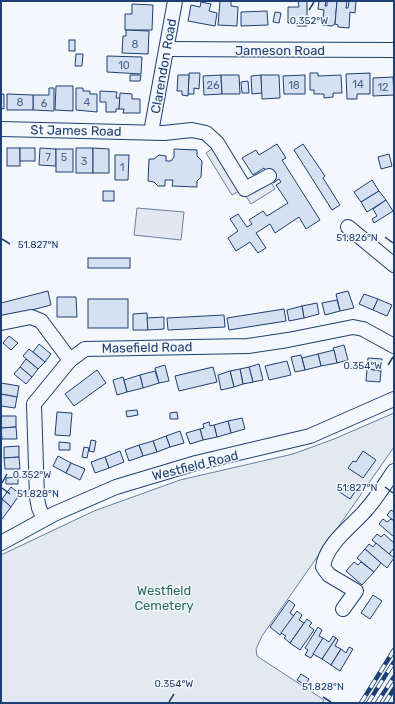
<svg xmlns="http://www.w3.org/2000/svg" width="395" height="704" font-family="Rubik,sans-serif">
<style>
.green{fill:#e3e9f0;stroke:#687fa3}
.parking{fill:#e3e8f0;stroke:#687fa3}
.building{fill:#d5e0f0;stroke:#1d3f73}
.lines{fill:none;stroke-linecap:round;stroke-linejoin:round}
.minor-casing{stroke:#1d3f73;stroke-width:16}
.minor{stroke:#f4f7fb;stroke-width:14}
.rail-casing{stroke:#1d3f73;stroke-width:4.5}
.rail{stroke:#f4f7fb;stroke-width:3;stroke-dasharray:9;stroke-linecap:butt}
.ticks{fill:none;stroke:#1d3f73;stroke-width:1.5}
.labels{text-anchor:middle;stroke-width:3;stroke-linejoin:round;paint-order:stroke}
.number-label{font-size:11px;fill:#4b6792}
.street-label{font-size:13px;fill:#1d3f73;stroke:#f4f7fb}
.park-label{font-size:13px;fill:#2c6c60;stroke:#f4f7fb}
.ticks-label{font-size:10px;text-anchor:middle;fill:#1d3f73;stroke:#f4f7fb;stroke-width:3;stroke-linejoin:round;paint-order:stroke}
</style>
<rect width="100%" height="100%" fill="#f4f7fb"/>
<polygon class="green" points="394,413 394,447 262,636 256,649 257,656 324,700 322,703 1,703 1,555 94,511 180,480 293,454 334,439"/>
<g class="parking">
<polygon points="213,148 239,191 232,195 206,153"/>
<polygon points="270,181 275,189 251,204 246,196"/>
<polygon points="137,208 184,212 181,240 134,235"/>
</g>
<g class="building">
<polygon points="220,1 231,1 231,6 238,7 237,26 218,25"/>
<polygon points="298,1 307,1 307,26 297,26 297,23 288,23 288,7 299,7"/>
<polygon points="319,1 326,1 325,6 327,6 327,1 337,1 335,24 332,26 322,25 324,10 318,9"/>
<polygon points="337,1 347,1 346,8 348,8 349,1 356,1 355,13 350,12 349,28 338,27 338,25 335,24"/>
<polygon points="201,2 211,4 209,11 217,13 215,26 188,21 191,5 200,7"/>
<polygon points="132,4 153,5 152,30 125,30 125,14 132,14"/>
<polygon points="267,11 268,25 241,26 241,12"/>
<polygon points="275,12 281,13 279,23 273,22"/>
<polygon points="126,30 149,31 148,54 122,53 123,36 126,36"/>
<rect x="69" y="40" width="6" height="11"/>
<polygon points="76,54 83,54 82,66 75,66"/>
<polygon points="107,56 142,57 141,74 107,72"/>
<polygon points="189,73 200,73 199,89 194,88 194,94 188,94"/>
<polygon points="310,73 318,73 318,76 341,75 342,93 333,93 333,97 324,98 324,94 314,94 314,90 310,90"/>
<polygon points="370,73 370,94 357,94 357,99 347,99 346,74"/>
<polygon points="130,75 141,75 140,81 130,81"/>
<polygon points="178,75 189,75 188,96 182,95 182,91 177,91"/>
<polygon points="221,75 222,94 204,95 203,76"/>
<polygon points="221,75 239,75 240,94 222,94"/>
<polygon points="261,75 262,93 252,94 251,76"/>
<polygon points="261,75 279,75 280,98 262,99"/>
<polygon points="305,75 305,94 284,94 283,76"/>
<polygon points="393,77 394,95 373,96 373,78"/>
<polygon points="248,81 249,93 242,93 241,82"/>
<polygon points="56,86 73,86 73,111 55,110"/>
<polygon points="49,88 54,88 54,111 33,110 33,95 49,95"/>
<polygon points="76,88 83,88 83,91 90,91 90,94 97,94 97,112 76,110"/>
<polygon points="100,91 117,92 116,98 120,98 119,109 116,109 116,112 106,112 106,102 100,102"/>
<polygon points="120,93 132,94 132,99 140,99 140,113 123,113 124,109 119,109"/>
<polygon points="1,94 4,94 4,109 1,108"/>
<polygon points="7,94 33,95 33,110 7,110"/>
<polygon points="277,144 286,158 282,160 320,220 306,229 299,217 275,233 270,224 256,233 266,248 258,253 250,242 236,251 228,238 238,231 230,219 238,214 247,227 252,224 249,220 263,211 267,216 288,203 276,185 281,182 279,179 273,183 264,168 253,175 242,158 256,150 259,155"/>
<polygon points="303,144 325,176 323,178 340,205 332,210 294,150"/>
<rect x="7" y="148" width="13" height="18"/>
<rect x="20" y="148" width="15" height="13"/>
<polygon points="40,148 56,149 56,166 39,165"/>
<rect x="76" y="148" width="17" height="25"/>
<polygon points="93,148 109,149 109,173 93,173"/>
<rect x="56" y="149" width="17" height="23"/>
<polygon points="174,149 197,150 197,156 202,161 201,177 197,181 197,187 172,186 173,180 165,180 165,186 158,186 154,182 148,181 149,159 154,159 159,155 166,156 166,161 171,161 174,157"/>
<polygon points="389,154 392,166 381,169 378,157"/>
<polygon points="115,155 129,155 128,180 115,180"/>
<polygon points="372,180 379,191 361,202 354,192"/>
<rect x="103" y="191" width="11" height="10"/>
<polygon points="379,191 386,200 367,212 361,202"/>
<polygon points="386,200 393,211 374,223 372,219 377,216 373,209"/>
<rect x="88" y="258" width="42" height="10"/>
<polygon points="48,291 51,305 1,318 1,303"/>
<polygon points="348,291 354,308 340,311 336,294"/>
<polygon points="364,294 378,299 373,310 359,304"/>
<polygon points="57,297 76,297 77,317 57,317"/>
<rect x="88" y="299" width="40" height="29"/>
<polygon points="378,299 392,305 387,316 373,310"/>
<polygon points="337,300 340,311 325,315 322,303"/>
<polygon points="317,303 319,314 304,318 302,306"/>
<polygon points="302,306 304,318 289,321 287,310"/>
<polygon points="284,309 286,321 229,330 227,318"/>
<polygon points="147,313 148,330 133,330 133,314"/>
<polygon points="224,315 225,327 168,330 167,318"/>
<polygon points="164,317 164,329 148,330 147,318"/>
<polygon points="9,336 18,343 11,350 3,343"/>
<polygon points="39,344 51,354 45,362 33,352"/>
<polygon points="344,345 348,360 337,363 333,348"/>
<polygon points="29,349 45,362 38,369 23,356"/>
<polygon points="334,350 337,363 321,366 318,354"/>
<polygon points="318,354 321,366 305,370 302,358"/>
<polygon points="301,355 305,370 295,372 291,357"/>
<polygon points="368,358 382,359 381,371 367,369"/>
<polygon points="26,359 38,369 32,377 20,367"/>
<polygon points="287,361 291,375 269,380 265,366"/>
<polygon points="259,364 263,380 253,382 249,367"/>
<polygon points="165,365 169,381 159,383 155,368"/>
<polygon points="20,367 32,377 26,384 14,374"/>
<polygon points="213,367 217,382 179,391 175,376"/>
<polygon points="249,367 253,382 243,384 240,369"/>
<polygon points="240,369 243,384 234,387 230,371"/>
<polygon points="367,369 381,371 380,382 366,381"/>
<polygon points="97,370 106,383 74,406 65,394"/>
<polygon points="155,371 159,383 143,388 140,375"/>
<polygon points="230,371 234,387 221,390 218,375"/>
<polygon points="140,375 143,388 127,392 124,380"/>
<polygon points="123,377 127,392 117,395 113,380"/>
<polygon points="1,383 19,386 17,397 1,394"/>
<polygon points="1,394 17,397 15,408 1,406"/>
<polygon points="137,410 138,415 127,417 126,411"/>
<polygon points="57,412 72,413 70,436 55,435"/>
<polygon points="177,412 178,419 170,419 170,413"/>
<polygon points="1,416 16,416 16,427 1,428"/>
<polygon points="242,418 245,429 231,433 228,421"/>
<polygon points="228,421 231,433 217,437 214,425"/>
<polygon points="209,422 210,426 214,425 217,437 203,440 200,429 204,428 203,424"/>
<polygon points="16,427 17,439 2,439 1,428"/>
<polygon points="200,429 203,440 190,444 186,433"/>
<polygon points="180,431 184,443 170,447 166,436"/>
<polygon points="166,436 170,447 157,452 153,441"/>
<polygon points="91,440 96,441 94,452 89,451"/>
<polygon points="153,441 157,452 143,456 139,445"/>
<polygon points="59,442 70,443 70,450 59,450"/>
<polygon points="139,445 143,456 129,461 125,450"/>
<polygon points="19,446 19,457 4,458 4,447"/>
<polygon points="84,447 89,448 87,458 82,457"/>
<polygon points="120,451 124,462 109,468 105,457"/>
<polygon points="363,451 376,460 363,478 348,468 353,461 356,462"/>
<polygon points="58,456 71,463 66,473 53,466"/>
<polygon points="19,457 20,469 5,469 4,458"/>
<polygon points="105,457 109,468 95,473 91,462"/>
<polygon points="71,463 85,469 80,480 66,473"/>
<polygon points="18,477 18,484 6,484 6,478"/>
<polygon points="342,484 347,487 350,484 357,489 350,499 338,491"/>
<polygon points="11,487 20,494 11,507 2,499"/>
<polygon points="2,499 11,507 2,519 1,518"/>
<polygon points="391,510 394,512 394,521 387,515"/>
<polygon points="383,519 387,522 391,519 394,521 394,537 379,524"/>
<polygon points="377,534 381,537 384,534 394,543 394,548 389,554 372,540"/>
<polygon points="376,543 394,558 387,568 365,549 369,544 373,547"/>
<polygon points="365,549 381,563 374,572 357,558"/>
<polygon points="354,562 358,565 361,562 374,572 362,585 346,571"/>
<polygon points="373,595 382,601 370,619 361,613"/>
<polygon points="289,600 295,605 290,613 294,616 280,635 270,627"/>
<polygon points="297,611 302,615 299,620 304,623 290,643 284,638 286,636 281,633"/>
<polygon points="307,619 312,623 309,626 314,630 300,650 290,643"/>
<polygon points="318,627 322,630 319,636 323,638 311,658 305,655 308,650 305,648"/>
<polygon points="333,636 336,638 322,659 313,654 323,638 329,642"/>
<polygon points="336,638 338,640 335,646 341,649 331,665 322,659"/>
<polygon points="349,647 353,649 340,671 331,665 341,649 346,653"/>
<polygon points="301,674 309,679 305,685 297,680"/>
</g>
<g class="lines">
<g class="minor-casing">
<g id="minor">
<polyline points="167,49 394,50"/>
<polyline points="1,129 164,133 192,130 206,133 217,143 245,189 269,176"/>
<polyline points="151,132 175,1"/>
<polyline points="348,227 394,265"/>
<polyline points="1,323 31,317 41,321 70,360"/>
<polyline points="44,519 39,508 37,498 34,404 70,360 85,349 248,346 288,340 353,327 363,329 394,346"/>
<polyline points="1,543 54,514 116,487 196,463 310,436 394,399"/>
<path d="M343,609L356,591L329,575L323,567C326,544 351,527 365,511C376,499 385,484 394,471"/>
</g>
</g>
<use href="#minor" class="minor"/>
<g class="rail-casing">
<g id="rail">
<polyline points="361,703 394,650"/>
<polyline points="368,703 394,662"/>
<polyline points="377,703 394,677"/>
<polyline points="385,703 394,689"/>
</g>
</g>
<use href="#rail" class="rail"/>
</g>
<path class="ticks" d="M309,10L314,2M385,237L393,243M2,239L10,244M388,365L393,357M2,483L7,474M385,487L393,493M2,488L10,494M323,697L331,702M169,702L174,694"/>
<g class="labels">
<g class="number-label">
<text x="135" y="48">8</text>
<text x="124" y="69">10</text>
<text x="358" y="88">14</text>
<text x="213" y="89">26</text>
<text x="294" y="89">18</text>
<text x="383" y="91">12</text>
<text x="20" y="106">8</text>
<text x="87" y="106">4</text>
<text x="44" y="107">6</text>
<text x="48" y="161">7</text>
<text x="64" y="161">5</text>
<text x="84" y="165">3</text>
<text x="122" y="171">1</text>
</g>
<g class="street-label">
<text x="280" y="55">Jameson Road</text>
<text transform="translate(163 66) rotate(-80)" y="5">Clarendon Road</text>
<text transform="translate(76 130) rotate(1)" y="5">St James Road</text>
<text transform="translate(147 347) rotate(-1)" y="5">Masefield Road</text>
<text transform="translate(195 465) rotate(-14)" y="5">Westfield Road</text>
</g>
<g class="park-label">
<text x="164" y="595">Westfield<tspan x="164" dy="15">Cemetery</tspan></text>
</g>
</g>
<g class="ticks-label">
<text x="309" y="24">0.352°W</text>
<text x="357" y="241">51.826°N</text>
<text x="38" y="248">51.827°N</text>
<text x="363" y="369">0.354°W</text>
<text x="32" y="478">0.352°W</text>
<text x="357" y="491">51.827°N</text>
<text x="38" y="497">51.828°N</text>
<text x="174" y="687">0.354°W</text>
<text x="323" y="690">51.828°N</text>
</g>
<rect width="395" height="704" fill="none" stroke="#1d3f73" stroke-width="4"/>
</svg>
